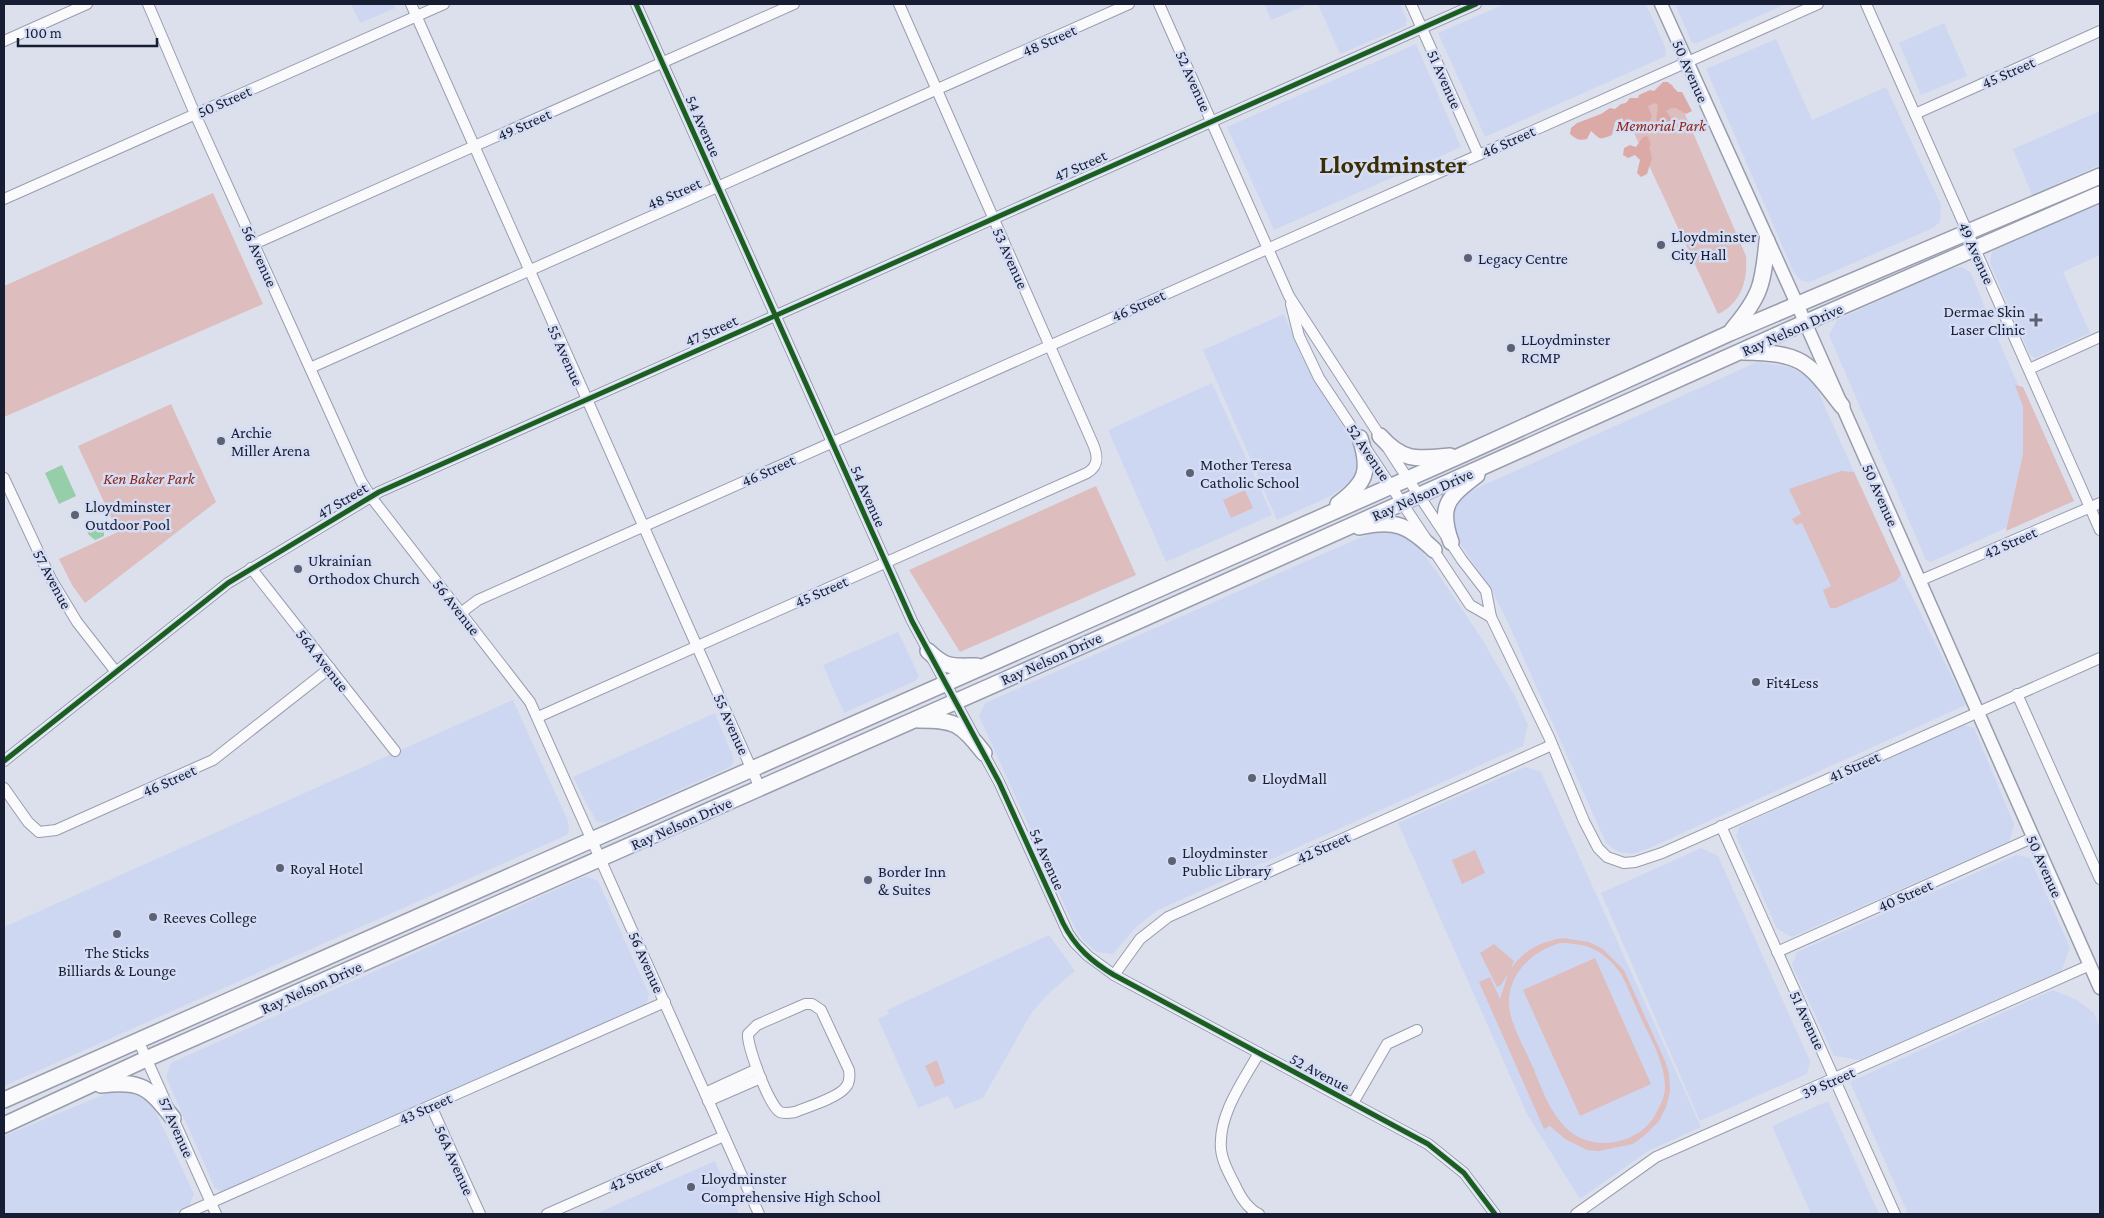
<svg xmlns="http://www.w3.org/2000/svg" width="2104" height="1218" font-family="'Crimson Pro',serif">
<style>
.built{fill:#ced7f2}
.green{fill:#ddbdbd;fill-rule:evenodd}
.forest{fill:#dbaaa7}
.water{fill:#95cea8}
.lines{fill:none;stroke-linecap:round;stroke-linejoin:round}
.minor-casing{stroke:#989dad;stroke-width:12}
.major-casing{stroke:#989dad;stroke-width:15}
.highway-casing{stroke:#989dad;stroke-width:18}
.minor{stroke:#fafafc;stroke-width:10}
.major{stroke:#fafafc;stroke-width:12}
.highway{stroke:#fafafc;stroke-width:15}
.cycleway-casing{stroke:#d5ddf4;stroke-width:8}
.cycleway{stroke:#1b5e20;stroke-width:5}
.poi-dot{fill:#5c6174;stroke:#d5ddf4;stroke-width:2}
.labels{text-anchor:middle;stroke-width:5;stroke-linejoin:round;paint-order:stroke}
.street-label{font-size:16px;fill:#171d33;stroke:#d5ddf4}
.park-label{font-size:16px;font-style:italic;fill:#912416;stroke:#d5ddf4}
.poi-label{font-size:16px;fill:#171d33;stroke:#d5ddf4;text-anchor:start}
.town-label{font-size:26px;font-weight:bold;fill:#3b2e03;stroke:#d5ddf4}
</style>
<rect width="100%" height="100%" fill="#dce0ed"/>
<g class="built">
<polygon points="351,4 393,4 395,8 360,23"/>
<polygon points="1264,4 1309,4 1271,20"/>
<polygon points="1318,4 1400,4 1407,20 1406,26 1340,54"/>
<polygon points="1505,4 1646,4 1665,47 1666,56 1485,137 1438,33"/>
<polygon points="1675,4 1786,4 1695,44 1691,41"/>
<polygon points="1944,23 1967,76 1921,95 1899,43"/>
<polygon points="1776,39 1812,120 1886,87 1941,205 1940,222 1933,228 1810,282 1802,281 1794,273 1706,69"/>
<polygon points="1416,44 1461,147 1274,230 1227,127"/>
<polygon points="2100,111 2100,165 2032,195 2013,149"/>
<polygon points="2100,201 2100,255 2063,272 2090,333 2035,358 2030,355 1990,263 1992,252 2000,245"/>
<polygon points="1962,267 1971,273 2006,358 2070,499 1931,562 1926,560 1829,335 1837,320 1949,269"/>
<polygon points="1284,314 1301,355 1357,451 1359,471 1353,480 1329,497 1277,520 1203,350"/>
<polygon points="1757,362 1790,367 1813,380 1854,472 1901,574 1966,705 1647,849 1632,854 1618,852 1606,843 1509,625 1492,591 1455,536 1450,514 1463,497 1475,489"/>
<polygon points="1212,383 1272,515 1166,562 1108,430"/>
<polygon points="1375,531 1400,534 1412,539 1437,572 1482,639 1515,696 1528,725 1523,746 1158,910 1137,926 1113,954 1097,952 1082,939 1073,924 979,716 985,703"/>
<polygon points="898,632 919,676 915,681 844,713 823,665"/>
<polygon points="513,700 568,821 569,831 567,835 4,1086 4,927"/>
<polygon points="715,713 732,754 734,762 730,767 605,823 596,821 573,777"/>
<polygon points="1964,725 1974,728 2014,824 2010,841 1792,937 1777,929 1736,836 1740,826"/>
<polygon points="1525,767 1541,772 1701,1127 1648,1151 1580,1199 1527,1114 1398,823"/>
<polygon points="1701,848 1718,856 1810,1061 1807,1074 1700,1121 1601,893"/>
<polygon points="2016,855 2030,858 2070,947 2062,970 1860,1060 1834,1056 1792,965 1797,952"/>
<polygon points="586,876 598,881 649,994 646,1005 222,1192 215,1188 166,1077 171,1063"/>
<polygon points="1049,935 1075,971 1049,993 1032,1012 983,1098 955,1109 948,1096 918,1108 878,1019 889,1014 887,1010"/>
<polygon points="2053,990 2077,1000 2094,1013 2100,1028 2100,1214 1908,1214 1850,1082"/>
<polygon points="117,1089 142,1093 152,1104 194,1194 189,1206 170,1214 4,1214 4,1136"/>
<polygon points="1828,1101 1879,1214 1811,1214 1772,1126"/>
<polygon points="715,1161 739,1214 595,1214"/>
</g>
<g class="green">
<path d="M1672,84L1746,256C1748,280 1741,303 1718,314L1621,105Z"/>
<polygon points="213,193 263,304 4,417 4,286"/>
<polygon points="2015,385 2023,387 2074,501 2006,531 2023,454 2023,407"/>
<polygon points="171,404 216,502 85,603 72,585 59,559 118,532 78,446"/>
<polygon points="1841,471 1854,472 1901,574 1896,581 1836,608 1830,608 1823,590 1831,586 1802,523 1796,525 1792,519 1801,514 1789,489"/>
<polygon points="1096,486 1136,575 960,652 909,570"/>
<polygon points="1245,490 1253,508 1231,518 1223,500"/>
<polygon points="1475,850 1485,873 1462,884 1452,860"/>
<path d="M1563,938L1589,942L1603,949L1624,970L1665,1061L1669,1073L1670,1092L1666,1107L1659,1121L1645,1135L1633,1144L1599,1151L1587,1150L1565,1139L1550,1126L1544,1129L1479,982L1490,977L1500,999L1508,974L1501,985L1497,987L1480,953L1494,944L1514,961L1511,969C1523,950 1540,942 1563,938ZM1560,943C1574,943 1591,945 1603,955C1610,960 1616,967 1621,974C1627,985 1632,998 1637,1009C1647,1033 1665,1060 1665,1087C1665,1097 1660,1106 1655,1115C1639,1145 1591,1153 1566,1128C1549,1111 1541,1087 1532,1065C1525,1050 1517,1035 1512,1020C1500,983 1526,953 1560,943Z"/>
<polygon points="1595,958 1651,1084 1580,1116 1523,990"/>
<polygon points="937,1060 945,1083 935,1087 925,1066"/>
</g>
<g class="forest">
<path d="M1663,82H1668L1678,92H1682L1692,111L1686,114L1676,108H1671L1666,111L1675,123L1673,132L1663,129L1656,121L1658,105L1655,103L1648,106L1652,116L1650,121L1635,128L1626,126L1622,118L1615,122L1612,135C1599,140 1601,140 1591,131L1587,139C1579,141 1576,139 1570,134L1571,128L1577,123L1601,114L1610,108L1615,109L1621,104L1626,103L1630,98H1638L1639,95L1650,90L1654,91Z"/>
<polygon points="1646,136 1648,137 1651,145 1649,147 1652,158 1647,174 1641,177 1637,173 1640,160 1635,155 1628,158 1623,155 1624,148 1630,145 1636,147 1642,138"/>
</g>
<g class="water">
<polygon points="62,465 76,496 59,504 45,473"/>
<polygon points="89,526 99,526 104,531 104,536 95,540 88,534 87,528"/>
</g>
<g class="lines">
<g class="minor-casing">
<g id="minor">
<polyline points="148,4 195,114 361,481 371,497 530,702 759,1214"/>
<polyline points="411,4 760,788"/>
<polyline points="636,4 912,621 974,736"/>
<polyline points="1159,4 1289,296 1404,473 1462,560 1486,591 1491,617 1549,737 1584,821 1598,848 1607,857 1624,863 1635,862 1662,853 2100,658"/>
<polyline points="1411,4 1478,154"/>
<polyline points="1866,4 2100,530"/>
<polyline points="4,41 87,4"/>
<polyline points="1915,114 2100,31"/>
<polyline points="4,199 444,4"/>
<polyline points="254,244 794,4"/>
<polyline points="1291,304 1299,336 1319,378 1470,605 1491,617"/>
<polyline points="310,368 1129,4"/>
<polyline points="2029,369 2100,337"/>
<polyline points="4,478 51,579 77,622 116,672"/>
<polyline points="251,568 395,751"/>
<polyline points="1919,581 2100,503"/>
<polyline points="462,612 478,600 1818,4"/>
<polyline points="2017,694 2100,879"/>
<path d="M538,717L1087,473C1099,466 1098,456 1093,444L899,4"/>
<polyline points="981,749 999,782 1068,933 1075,943 1088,956 1114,975 1428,1144 1464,1173 1495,1214"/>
<polyline points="4,761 228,583 379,492 1476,4"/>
<polyline points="4,788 28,822 39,832 56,830 213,760 330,668"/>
<polyline points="1721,826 1895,1214"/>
<polyline points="1777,952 2032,838"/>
<polyline points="1114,975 1140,939 1168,917 1552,745"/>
<path d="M805,1004H812L821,1010L849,1070C850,1077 850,1083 845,1088C837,1098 807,1107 795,1112C790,1113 785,1114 780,1112C769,1106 747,1046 748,1034L757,1025Z"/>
<polyline points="138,1040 216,1214"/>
<polyline points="705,1093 757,1069"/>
<polyline points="708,1101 761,1078"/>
<polyline points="1353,1103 1387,1044 1417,1030"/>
<polyline points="431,1106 480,1214"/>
<polyline points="185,1214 665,1002"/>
<polyline points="547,1214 724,1136"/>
<path d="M1259,1214C1248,1209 1240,1196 1235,1185C1229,1174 1222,1161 1221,1149C1218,1115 1243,1081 1259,1053"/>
<polyline points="1576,1214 1656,1157 2090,965"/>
</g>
</g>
<g class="major-casing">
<polyline id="major" points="1661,4 1797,304 2100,988"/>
</g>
<g class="highway-casing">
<g id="highway">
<path d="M1732,330C1761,296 1763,284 1767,241"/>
<path d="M1743,352C1802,353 1807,360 1842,406"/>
<path d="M1380,436C1403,462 1417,459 1450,456"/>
<path d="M1338,504C1366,483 1371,471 1360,438"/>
<path d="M1359,527C1395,519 1408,525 1434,550"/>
<path d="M1451,542C1438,506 1448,497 1477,475"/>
<path d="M928,651C947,669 952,666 977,666"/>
<path d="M918,720C956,720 960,723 984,753"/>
<path d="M101,1085C142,1080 148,1087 173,1118"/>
<polyline points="4,1100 1464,454 1730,333 2100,176"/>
<polyline points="4,1125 146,1059 1145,618 1797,326 2100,194"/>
</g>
</g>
<use href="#minor" class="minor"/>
<use href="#major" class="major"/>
<use href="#highway" class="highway"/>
<g class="cycleway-casing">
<g id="cycleway">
<path d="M636,4L912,621L999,782L1063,923C1075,947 1092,962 1114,975L1428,1144L1464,1173L1495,1214"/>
<polyline points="4,761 228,583 379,492 1476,4"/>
</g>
</g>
<use href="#cycleway" class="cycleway"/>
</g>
<g class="poi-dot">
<circle cx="1661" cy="245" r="5"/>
<circle cx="1468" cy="258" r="5"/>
<path d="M2033.5 312.5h5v5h5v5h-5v5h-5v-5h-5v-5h5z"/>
<circle cx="1511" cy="348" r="5"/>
<circle cx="221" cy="441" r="5"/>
<circle cx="1190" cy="473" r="5"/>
<circle cx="75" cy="515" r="5"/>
<circle cx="298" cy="569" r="5"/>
<circle cx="1756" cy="682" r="5"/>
<circle cx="1252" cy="778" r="5"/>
<circle cx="1172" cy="861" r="5"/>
<circle cx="280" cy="868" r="5"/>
<circle cx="868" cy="880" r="5"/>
<circle cx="153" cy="917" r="5"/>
<circle cx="117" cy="934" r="5"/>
<circle cx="691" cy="1187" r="5"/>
</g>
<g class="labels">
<g class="street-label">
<text transform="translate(1049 40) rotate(-24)" y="6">48 Street</text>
<text transform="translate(1691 71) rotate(66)" y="6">50 Avenue</text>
<text transform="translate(2008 72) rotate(-24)" y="6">45 Street</text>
<text transform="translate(1445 79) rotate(66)" y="6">51 Avenue</text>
<text transform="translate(1194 81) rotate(66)" y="6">52 Avenue</text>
<text transform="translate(224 101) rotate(-24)" y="6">50 Street</text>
<text transform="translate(524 124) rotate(-24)" y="6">49 Street</text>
<text transform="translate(704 126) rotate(66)" y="6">54 Avenue</text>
<text transform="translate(1508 141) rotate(-24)" y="6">46 Street</text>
<text transform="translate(1080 165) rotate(-24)" y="6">47 Street</text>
<text transform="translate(674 193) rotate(-24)" y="6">48 Street</text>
<text transform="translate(1977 253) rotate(66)" y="6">49 Avenue</text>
<text transform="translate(260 256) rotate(66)" y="6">56 Avenue</text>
<text transform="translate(1011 258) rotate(66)" y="6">53 Avenue</text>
<text transform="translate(1138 305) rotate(-24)" y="6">46 Street</text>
<text transform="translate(1792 329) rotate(-24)" y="6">Ray Nelson Drive</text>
<text transform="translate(711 330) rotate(-24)" y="6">47 Street</text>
<text transform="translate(566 355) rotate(66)" y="6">55 Avenue</text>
<text transform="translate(1369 452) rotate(56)" y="6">52 Avenue</text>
<text transform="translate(768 470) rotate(-24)" y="6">46 Street</text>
<text transform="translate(1422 494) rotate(-24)" y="6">Ray Nelson Drive</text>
<text transform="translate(1881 495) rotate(66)" y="6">50 Avenue</text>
<text transform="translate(869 496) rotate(66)" y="6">54 Avenue</text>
<text transform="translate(342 500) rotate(-31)" y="6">47 Street</text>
<text transform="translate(2010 542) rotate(-24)" y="6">42 Street</text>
<text transform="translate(53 579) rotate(62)" y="6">57 Avenue</text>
<text transform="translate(821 591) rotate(-24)" y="6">45 Street</text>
<text transform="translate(457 607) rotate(52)" y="6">56 Avenue</text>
<text transform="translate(1051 658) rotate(-24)" y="6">Ray Nelson Drive</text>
<text transform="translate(323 660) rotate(52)" y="6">56A Avenue</text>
<text transform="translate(732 724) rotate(66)" y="6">55 Avenue</text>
<text transform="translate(1854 766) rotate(-24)" y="6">41 Street</text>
<text transform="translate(169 780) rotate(-24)" y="6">46 Street</text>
<text transform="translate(681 823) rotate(-24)" y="6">Ray Nelson Drive</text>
<text transform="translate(1323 847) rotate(-24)" y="6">42 Street</text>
<text transform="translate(1048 859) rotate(66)" y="6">54 Avenue</text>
<text transform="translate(2045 866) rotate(66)" y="6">50 Avenue</text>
<text transform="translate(1905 895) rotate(-24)" y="6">40 Street</text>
<text transform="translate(647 962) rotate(66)" y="6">56 Avenue</text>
<text transform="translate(311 987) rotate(-24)" y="6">Ray Nelson Drive</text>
<text transform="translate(1808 1020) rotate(65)" y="6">51 Avenue</text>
<text transform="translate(1320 1072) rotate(28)" y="6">52 Avenue</text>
<text transform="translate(1828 1082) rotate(-24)" y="6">39 Street</text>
<text transform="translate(425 1108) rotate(-24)" y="6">43 Street</text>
<text transform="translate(177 1127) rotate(66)" y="6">57 Avenue</text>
<text transform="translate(455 1160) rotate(66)" y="6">56A Avenue</text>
<text transform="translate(635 1175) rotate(-24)" y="6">42 Street</text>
</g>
<g class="park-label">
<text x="1661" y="131">Memorial Park</text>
<text x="149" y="484">Ken Baker Park</text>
</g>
<g class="poi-label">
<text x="1671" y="242">Lloydminster<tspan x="1671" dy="18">City Hall</tspan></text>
<text x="1478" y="264">Legacy Centre</text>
<text x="2025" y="317" text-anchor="end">Dermae Skin<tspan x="2025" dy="18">Laser Clinic</tspan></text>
<text x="1521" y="345">LLoydminster<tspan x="1521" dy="18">RCMP</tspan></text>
<text x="231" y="438">Archie<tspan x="231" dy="18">Miller Arena</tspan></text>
<text x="1200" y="470">Mother Teresa<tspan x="1200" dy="18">Catholic School</tspan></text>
<text x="85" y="512">Lloydminster<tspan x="85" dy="18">Outdoor Pool</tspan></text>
<text x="308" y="566">Ukrainian<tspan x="308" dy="18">Orthodox Church</tspan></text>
<text x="1766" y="688">Fit4Less</text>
<text x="1262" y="784">LloydMall</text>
<text x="1182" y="858">Lloydminster<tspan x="1182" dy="18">Public Library</tspan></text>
<text x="290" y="874">Royal Hotel</text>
<text x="878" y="877">Border Inn<tspan x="878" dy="18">&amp; Suites</tspan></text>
<text x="163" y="923">Reeves College</text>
<text x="117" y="958" text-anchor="middle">The Sticks<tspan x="117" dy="18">Billiards &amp; Lounge</tspan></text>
<text x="701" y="1184">Lloydminster<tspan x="701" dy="18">Comprehensive High School</tspan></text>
</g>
<g class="town-label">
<text x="1393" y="173">Lloydminster</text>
</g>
</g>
<rect width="2104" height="1218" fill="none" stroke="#171d33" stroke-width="10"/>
<path d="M18 38v8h139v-8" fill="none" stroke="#171d33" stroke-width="2.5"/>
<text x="25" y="38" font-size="15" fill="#171d33" stroke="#d5ddf4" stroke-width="4" paint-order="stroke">100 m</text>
</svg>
